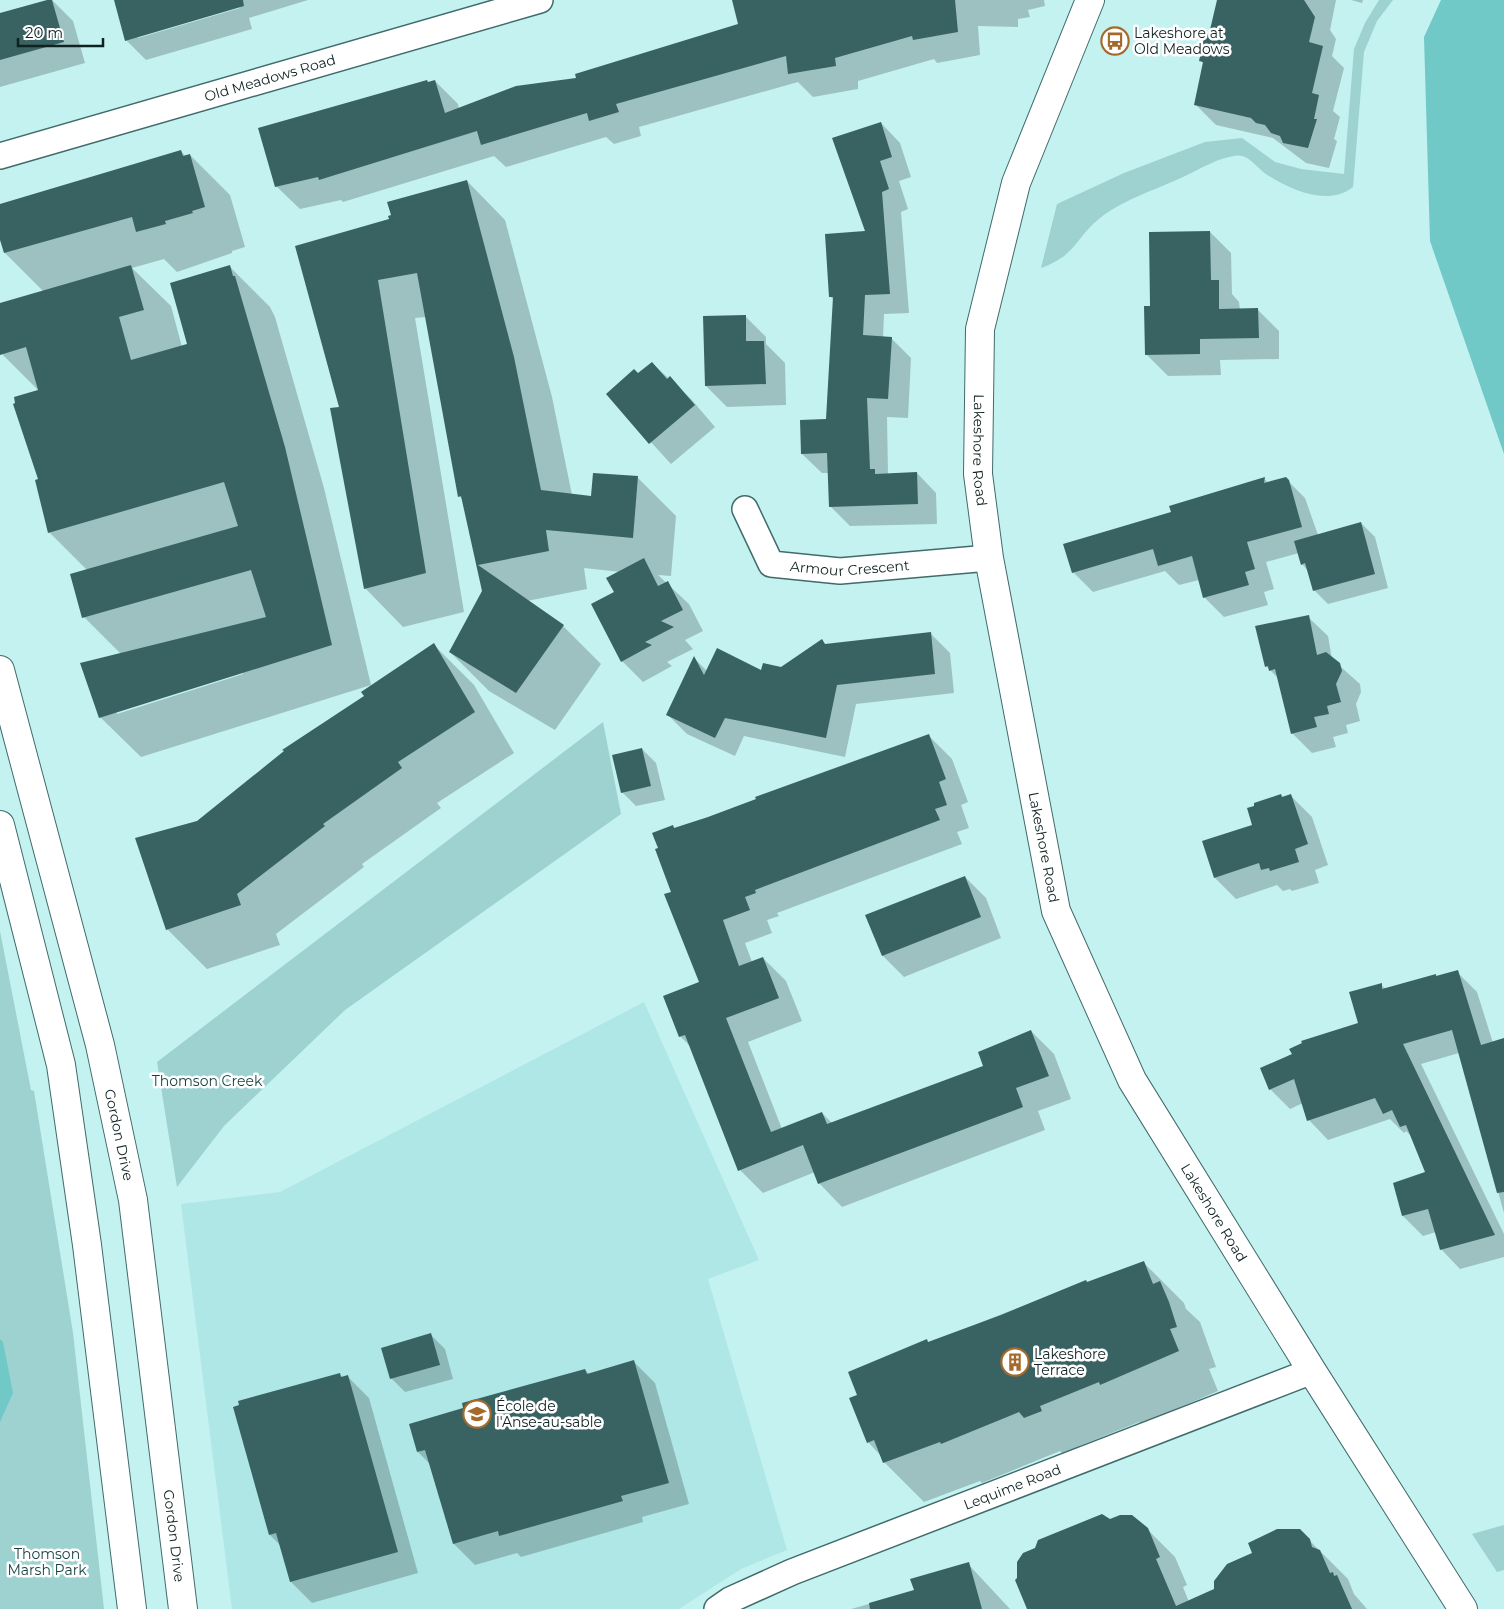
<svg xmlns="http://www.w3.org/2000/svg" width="1504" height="1609" font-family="Montserrat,sans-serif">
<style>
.built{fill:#afe7e6}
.green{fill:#9dd2d1}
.water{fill:#70c8c7}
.shadow{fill:#0003;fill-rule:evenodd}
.building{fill:#396362}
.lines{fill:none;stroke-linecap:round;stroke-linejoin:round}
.minor-casing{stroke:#416b6b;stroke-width:28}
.secondary-casing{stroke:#416b6b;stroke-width:30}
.minor{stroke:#fff;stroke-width:25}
.secondary{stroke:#fff;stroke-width:28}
.labels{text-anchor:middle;stroke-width:5;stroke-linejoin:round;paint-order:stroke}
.poi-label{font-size:14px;fill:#102121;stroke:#fff;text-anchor:start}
.street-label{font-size:14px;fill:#102121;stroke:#fff}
.park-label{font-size:14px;fill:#153f3f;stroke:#fff}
</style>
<rect width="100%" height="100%" fill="#c3f2f0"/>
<polygon class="built" points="644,1002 759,1260 708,1279 787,1550 741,1569 679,1609 232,1609 181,1204 280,1192"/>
<g class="green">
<path d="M1379,0H1393L1377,21L1364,52L1353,187C1328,207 1290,190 1266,174C1255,167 1249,153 1234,156C1218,158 1200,169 1185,176C1158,189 1124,199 1100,218C1075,238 1077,255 1041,268L1057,204L1124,173L1205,142L1242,138L1275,162L1301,169L1344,174L1354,49L1365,23Z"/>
<polygon points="603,722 621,814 345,1010 224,1126 177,1187 157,1062"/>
<polygon points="0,931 31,1090 34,1091 73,1333 104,1609 0,1609"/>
<polygon points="1504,1525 1504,1570 1497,1572 1472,1534"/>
</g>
<g class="water">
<polygon points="1441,0 1504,0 1504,454 1430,241 1424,37"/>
<polygon points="0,1339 3,1342 13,1393 0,1422"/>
</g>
<g class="shadow">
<polygon points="52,0 73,21 85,63 0,87 0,15"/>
<path d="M115,0H308L249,18L252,29L146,60L126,40ZM239,6L240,8L138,38V36Z"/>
<polygon points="741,0 1044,0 1045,6 1028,10 1030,17 1018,19 1018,27 978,26 980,55 937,63 934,59 858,81 858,89 813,97 798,82 639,127 641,136 614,144 606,137 506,167 494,156 343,202 341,200 300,209 276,186 429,83 435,81 458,104 459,109 577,79 740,25"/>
<polygon points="1219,0 1336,0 1330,30 1336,39 1332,56 1344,68 1333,111 1340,117 1334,139 1337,141 1329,168 1306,163 1273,138 1216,125 1195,104 1204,64 1200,60 1210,35"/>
<polygon points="1351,0 1363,0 1362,3"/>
<polygon points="881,123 900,143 911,177 899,181 908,209 901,212 909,313 884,314 883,338 891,338 911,358 908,418 887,417 888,474 917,473 936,493 937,524 850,526 830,506 829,473 822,473 802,454 827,420 834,300 831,297 867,232"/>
<path d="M181,151L186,157L190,155L230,195L245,247L232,251V253L177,272L164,259L132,268L171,306L182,347L189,345L230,267L270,307L275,317L324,488L371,685L141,757L100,717L121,654L84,617L88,571L50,533L36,481L39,480V391L2,354L0,347V304L44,292L5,253L0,236V205ZM243,673V674L117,714L116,711Z"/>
<polygon points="467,181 505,220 552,397 572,495 592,497 638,478 676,516 671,576 658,575 689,604 703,631 685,640 693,649 667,662 672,666 643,682 622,661 615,592 621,572 584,568 587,589 527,601 563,626 601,664 555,730 489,691 450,652 484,591 463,500 459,496 426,317 415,318 464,612 403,627 365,588 341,408 390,220"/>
<polygon points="1210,232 1231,253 1232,294 1239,302 1240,310 1258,310 1279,331 1279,359 1220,360 1221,375 1168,376 1147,355 1152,307"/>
<polygon points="745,316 766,337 766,344 785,363 786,405 727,407 706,386"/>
<polygon points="652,363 691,399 715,427 671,464 607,394 639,375"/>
<polygon points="1285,478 1305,498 1318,535 1361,523 1375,537 1388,588 1328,604 1314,590 1308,571 1302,564 1299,553 1266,562 1274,589 1264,592 1268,605 1224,617 1204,597 1199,580 1179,585 1165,571 1093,592 1073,572 1172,513 1264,479 1269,483"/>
<polygon points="1308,617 1328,636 1332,659 1360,684 1361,692 1356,704 1360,721 1346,725 1348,733 1333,737 1336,747 1312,753 1292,733 1279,679 1266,666"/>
<polygon points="930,633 950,653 954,693 856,704 845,757 744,736 735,756 687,734 668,715 694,658 707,671 762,672 781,668 826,645"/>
<polygon points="434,645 474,685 514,753 437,803 441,808 362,864 364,867 276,934 280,945 207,969 167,929 198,822"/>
<polygon points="929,736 952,759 968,802 961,805 969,828 957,832 962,844 777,913 779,916 767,920 772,933 745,943 752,962 763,958 786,981 802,1021 748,1042 782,1129 822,1113 832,1123 985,1067 1031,1031 1054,1054 1071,1099 1038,1111 1045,1130 842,1207 819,1183 815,1172 763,1193 740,1170 692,1048 680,1036 701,983 659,849 673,826 675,829 708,818"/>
<polygon points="642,749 656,763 665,800 636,806 622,792"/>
<polygon points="1281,795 1284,798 1291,796 1312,817 1328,865 1315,870 1319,883 1292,891 1290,889 1283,891 1277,885 1236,899 1215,878 1254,826"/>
<polygon points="965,877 986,898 1001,938 904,977 883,956 867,916"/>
<polygon points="1457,972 1477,992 1493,1043 1504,1040 1504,1213 1459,1053 1421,1064 1504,1234 1504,1257 1460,1269 1441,1249 1436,1232 1423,1236 1403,1216 1427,1173 1412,1137 1406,1131 1404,1133 1390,1119 1328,1140 1309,1120 1303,1103 1290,1109 1270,1089 1360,1024 1381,985 1386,989 1436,975 1437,977"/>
<polygon points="1144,1263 1184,1303 1186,1309 1200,1322 1216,1367 1209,1369 1218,1391 1141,1424 1139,1422 1079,1446 1081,1451 1066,1457 1060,1451 982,1483 980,1481 924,1502 884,1462 881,1456 868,1442 858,1395 929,1343 1086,1281 1088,1283"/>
<polygon points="431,1335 445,1349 453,1379 405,1392 391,1378"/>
<polygon points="634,1362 655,1383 689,1504 642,1517 643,1522 521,1557 517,1553 475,1565 454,1544 430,1464 418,1452 585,1370 589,1374"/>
<polygon points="339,1374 343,1378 348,1377 369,1398 418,1573 312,1603 291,1582 280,1545 270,1535"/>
<polygon points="1110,1520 1147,1529 1175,1557 1187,1585 1183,1587 1189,1602 1215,1590 1299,1530 1348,1579 1354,1594 1367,1609 1029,1609"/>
<polygon points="969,1565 1010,1609 851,1609 915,1591"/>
</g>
<g class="building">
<polygon points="47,0 52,0 64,42 0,60 0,13"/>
<polygon points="114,0 243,0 244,6 125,41"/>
<polygon points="732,0 955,0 958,32 913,40 912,36 835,58 836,66 788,74 786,56 616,104 619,112 589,121 587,113 481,145 477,131 319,180 318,177 275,187 258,128 427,80 428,82 435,80 445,113 516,86 576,78 575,74 738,24"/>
<polygon points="1217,0 1304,0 1315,17 1309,42 1323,46 1312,93 1319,95 1314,119 1317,119 1308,148 1283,143 1280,136 1271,133 1265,125 1256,123 1251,118 1194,105 1203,62 1199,61 1205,33 1209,34"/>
<polygon points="881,122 892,157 880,161 889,189 882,192 890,294 865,295 863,335 892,337 888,399 867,398 870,469 875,469 875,474 917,472 918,504 829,507 827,453 801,454 800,420 826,419 833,297 829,297 825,234 865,231 832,138"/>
<polygon points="181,150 183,156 190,154 205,207 192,211 193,213 165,221 166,224 136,232 132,217 4,253 0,240 0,204"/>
<polygon points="467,180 514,357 541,490 591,496 593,473 638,476 633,538 546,530 549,551 478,565 564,625 516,693 449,652 482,591 461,496 458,497 417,273 378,280 426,573 364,589 330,408 339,407 295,246 389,219 388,216 391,215 387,202"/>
<polygon points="1210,231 1211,280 1219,280 1219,309 1258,308 1259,338 1200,339 1200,354 1145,355 1144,306 1150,306 1149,232"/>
<polygon points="131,265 144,310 119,317 131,360 187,344 170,283 230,265 233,276 235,276 285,447 332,645 99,718 80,663 266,617 251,570 82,618 70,574 238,526 224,482 48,533 35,480 38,479 13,404 15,403 14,397 38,390 26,347 0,355 0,303"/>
<polygon points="746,315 746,341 764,341 766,384 705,386 703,316"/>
<polygon points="652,362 667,379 670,376 695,405 649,444 606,394 634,369 638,373"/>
<polygon points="1265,477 1264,483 1286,477 1289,480 1302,527 1247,542 1255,569 1245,572 1249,585 1203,598 1192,556 1158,566 1153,549 1072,573 1063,544 1171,512 1169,506"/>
<polygon points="1361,522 1375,574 1313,591 1305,563 1301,565 1294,541"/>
<polygon points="644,558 658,586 668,581 683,610 661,621 674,627 645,642 652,645 621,662 591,604 614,592 606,578"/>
<polygon points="1309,615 1317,655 1326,652 1340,663 1342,671 1336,684 1341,702 1327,706 1329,714 1314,717 1317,727 1291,734 1275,669 1269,671 1268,666 1265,667 1255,626"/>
<polygon points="931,632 935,674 837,685 826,738 725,718 715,738 666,715 694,656 704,675 717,648 761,670 763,663 781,667 822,639 825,644"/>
<polygon points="434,643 475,712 398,762 402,768 323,824 325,826 237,894 241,905 166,930 135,838 197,821 284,751 282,750 364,696 361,692"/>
<polygon points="929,734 946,779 939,782 947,805 935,809 940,820 755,890 756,893 745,897 750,910 723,920 739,966 763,957 779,998 726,1018 771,1132 822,1112 827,1124 983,1066 978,1052 1031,1030 1049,1076 1016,1088 1023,1107 818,1184 803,1145 738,1171 685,1035 679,1037 663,996 699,982 664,894 671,892 655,849 658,848 652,833 673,825 674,828 708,817 756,799 755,797"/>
<polygon points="642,748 651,786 621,793 612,755"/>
<polygon points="1281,794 1282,797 1291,794 1308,844 1295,849 1299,862 1270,871 1269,868 1261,870 1259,863 1214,878 1202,841 1252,825 1247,808 1254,806 1254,803"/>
<polygon points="965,876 981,917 882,956 865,915"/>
<polygon points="1458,970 1481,1045 1504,1038 1504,1192 1497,1193 1452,1030 1403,1044 1495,1235 1440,1250 1428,1209 1402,1216 1393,1183 1425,1172 1406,1125 1400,1127 1392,1110 1383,1114 1375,1098 1307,1121 1294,1079 1269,1090 1260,1068 1292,1054 1289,1049 1302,1043 1301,1041 1358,1023 1349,992 1382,983 1382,989 1436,974 1436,976"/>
<polygon points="1144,1261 1153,1284 1160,1281 1169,1302 1177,1327 1170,1329 1179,1351 1100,1385 1099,1382 1040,1406 1042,1411 1024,1418 1019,1412 941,1444 940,1442 883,1463 874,1440 867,1443 849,1398 857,1395 848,1372 927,1339 928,1342 1001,1315 1086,1280 1087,1282"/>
<polygon points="431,1333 440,1365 390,1379 381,1348"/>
<polygon points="634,1360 669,1483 621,1496 623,1501 499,1536 498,1531 453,1544 425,1450 417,1452 409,1424 463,1408 462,1403 585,1369 587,1374"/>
<polygon points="340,1373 341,1377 348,1375 398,1552 290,1582 276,1533 269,1535 233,1407 239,1405 238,1401"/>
<polygon points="1102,1514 1110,1519 1120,1515 1132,1515 1148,1528 1160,1557 1156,1559 1176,1606 1214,1589 1214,1581 1227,1564 1252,1553 1248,1543 1277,1529 1300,1529 1310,1539 1312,1547 1320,1550 1330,1573 1333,1572 1334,1576 1337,1575 1352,1609 1027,1609 1015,1580 1017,1578 1017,1562 1023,1553 1035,1548 1038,1540"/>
<polygon points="969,1562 982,1609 870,1609 869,1603 914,1590 910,1579"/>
</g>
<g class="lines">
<g class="minor-casing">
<g id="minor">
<path id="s1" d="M0,156L540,0"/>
<path id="s2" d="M745,509L771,564L840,571L989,558"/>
<path id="s3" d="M717,1609L730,1600L792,1572L1312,1371"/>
</g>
</g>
<g class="secondary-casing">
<g id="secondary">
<path id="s4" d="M1090,0L1016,183L980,329L978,474L989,558L1056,911L1132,1080L1312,1371L1463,1609"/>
<path id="s5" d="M0,670L100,1045L133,1200L183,1609"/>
<polyline points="0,825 61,1065 87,1245 132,1609"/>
</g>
</g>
<use href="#minor" class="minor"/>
<use href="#secondary" class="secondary"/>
</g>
<defs>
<g id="bus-ring" transform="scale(1.4375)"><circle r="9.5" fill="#fff" stroke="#a5692c" stroke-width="1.5"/><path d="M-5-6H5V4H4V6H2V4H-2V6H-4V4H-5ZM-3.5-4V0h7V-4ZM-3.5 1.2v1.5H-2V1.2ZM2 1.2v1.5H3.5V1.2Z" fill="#a5692c"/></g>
<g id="building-ring" transform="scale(1.4375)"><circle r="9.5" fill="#fff" stroke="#a5692c" stroke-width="1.5"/><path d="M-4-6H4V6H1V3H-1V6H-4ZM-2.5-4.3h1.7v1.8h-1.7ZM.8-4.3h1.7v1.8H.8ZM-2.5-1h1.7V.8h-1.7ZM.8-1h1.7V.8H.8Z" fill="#a5692c"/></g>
<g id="school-ring" transform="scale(1.4375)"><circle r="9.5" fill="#fff" stroke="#a5692c" stroke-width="1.5"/><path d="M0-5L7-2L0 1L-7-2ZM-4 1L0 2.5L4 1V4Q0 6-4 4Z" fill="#a5692c"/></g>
</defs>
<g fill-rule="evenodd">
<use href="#bus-ring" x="1115" y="41"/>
<use href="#building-ring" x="1015" y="1362"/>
<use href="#school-ring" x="477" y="1414"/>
</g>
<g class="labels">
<g class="poi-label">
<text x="1134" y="38">Lakeshore at<tspan x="1134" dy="16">Old Meadows</tspan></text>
<text x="1034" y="1359">Lakeshore<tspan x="1034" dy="16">Terrace</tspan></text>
<text x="496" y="1411">École de<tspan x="496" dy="16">l'Anse-au-sable</tspan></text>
</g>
<g class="street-label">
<text dy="5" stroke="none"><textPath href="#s1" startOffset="281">Old Meadows Road</textPath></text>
<text dy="5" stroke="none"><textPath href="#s4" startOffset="469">Lakeshore Road</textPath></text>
<text dy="5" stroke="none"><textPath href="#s2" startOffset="140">Armour Crescent</textPath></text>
<text dy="5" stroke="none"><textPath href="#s4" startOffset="872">Lakeshore Road</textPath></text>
<text dy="5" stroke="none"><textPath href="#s5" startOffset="480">Gordon Drive</textPath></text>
<text dy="5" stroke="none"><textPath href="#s4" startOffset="1278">Lakeshore Road</textPath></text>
<text dy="5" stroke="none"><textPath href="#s3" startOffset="320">Lequime Road</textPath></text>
<text dy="5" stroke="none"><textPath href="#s5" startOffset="885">Gordon Drive</textPath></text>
</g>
<g class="park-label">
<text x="207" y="1086">Thomson Creek</text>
<text x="47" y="1559">Thomson<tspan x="47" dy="16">Marsh Park</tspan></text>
</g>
</g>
<path d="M18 38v8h85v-8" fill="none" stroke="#102121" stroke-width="2.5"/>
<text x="25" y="38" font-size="15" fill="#102121" stroke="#ffffff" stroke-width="4" paint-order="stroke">20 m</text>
</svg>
